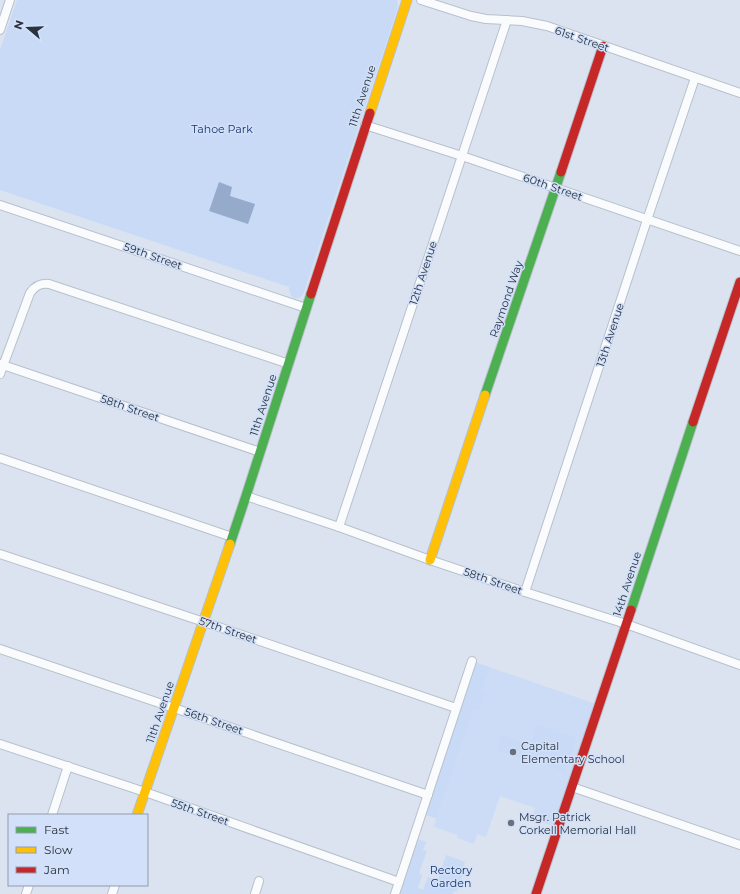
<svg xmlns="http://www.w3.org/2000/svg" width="740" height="894" font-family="Montserrat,sans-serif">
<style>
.built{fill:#ccdcf6}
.green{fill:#c8daf6}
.water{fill:#96aacb}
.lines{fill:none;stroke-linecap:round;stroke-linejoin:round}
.street-casing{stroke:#b8c0cb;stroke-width:10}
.fast-casing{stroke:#b8c0cb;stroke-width:11}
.slow-casing{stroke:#b8c0cb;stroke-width:11}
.jam-casing{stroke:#b8c0cb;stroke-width:11}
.street{stroke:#fafbfd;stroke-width:8}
.fast{stroke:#4caf50;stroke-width:9}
.slow{stroke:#ffc107;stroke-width:9}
.jam{stroke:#c62828;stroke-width:9}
.poi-dot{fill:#68707c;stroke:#d2e1f9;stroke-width:1.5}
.labels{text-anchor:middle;stroke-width:3;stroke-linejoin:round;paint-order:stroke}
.street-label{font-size:11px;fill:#2a323d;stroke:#d2e1f9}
.park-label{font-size:11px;fill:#163468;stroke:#d2e1f9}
.poi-label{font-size:11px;fill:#2a323d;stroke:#d2e1f9;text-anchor:start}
</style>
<rect width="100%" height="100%" fill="#dbe3f0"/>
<polygon class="built" points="472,661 599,705 558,828 532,819 535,808 500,796 486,837 477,834 474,844 457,838 458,835 434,827 436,818 422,813"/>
<g class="green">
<path d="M17,0H397L398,3L397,10L303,295C295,302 289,297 289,287L0,190V50Z"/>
<polygon points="476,663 490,667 481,692 485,694 479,711 473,709 436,818 426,815"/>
<polygon points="537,725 556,731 545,764 526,758"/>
<polygon points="557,731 576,738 565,772 546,765"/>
<polygon points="502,735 525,743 520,758 497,751"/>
<polygon points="418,839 426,842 423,850 427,851 419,873 422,875 418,888 423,890 428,877 438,880 446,855 465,862 461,872 463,873 457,892 454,891 453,894 400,894"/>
</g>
<polygon class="water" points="219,182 232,187 230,196 255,204 248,224 209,211"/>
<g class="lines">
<g class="street-casing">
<g id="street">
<polyline points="421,0 471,16 486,19 522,21 547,26 740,93"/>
<polyline points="0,30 10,0"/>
<polyline points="365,125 462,156 740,251"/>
<polyline points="0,205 306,308"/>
<polyline points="0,364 260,452"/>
<path d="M0,374L30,293C35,286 40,283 49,284L289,364"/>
<polyline points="0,458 232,537"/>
<polyline points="246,496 339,527 430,560 525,592 626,624 740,665"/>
<polyline points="339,527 507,20"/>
<polyline points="0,554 204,622 456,708"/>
<polyline points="525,592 647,220 695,78"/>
<polyline points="0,649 174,708 428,795"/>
<polyline points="0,744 145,792 399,882"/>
<polyline points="572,787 740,845"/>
<polyline points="52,815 68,766"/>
<polyline points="26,894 29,885"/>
<polyline points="112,894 115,885"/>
<polyline points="255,894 259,881"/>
<polyline points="395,894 472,661"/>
</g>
</g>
<g class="fast-casing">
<g id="fast">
<polyline points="485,395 561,172"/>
<polyline points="230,544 246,496 311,294"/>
<polyline points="631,610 693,422"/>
</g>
</g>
<g class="slow-casing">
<g id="slow">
<polyline points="370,113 407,0"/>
<polyline points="430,560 485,395"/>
<polyline points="137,815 230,544"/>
</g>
</g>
<g class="jam-casing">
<g id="jam">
<polyline points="561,172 603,46"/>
<polyline points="311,294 370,113"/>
<polyline points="693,422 740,282"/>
<polyline points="536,894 631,610"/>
</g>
</g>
<use href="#street" class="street"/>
<use href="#fast" class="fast"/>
<use href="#slow" class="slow"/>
<use href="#jam" class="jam"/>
</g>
<g class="poi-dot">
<circle cx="513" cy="752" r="4"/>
<circle cx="511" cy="823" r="4"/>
</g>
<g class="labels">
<g class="street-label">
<text transform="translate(582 39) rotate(19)" y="4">61st Street</text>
<text transform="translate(362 96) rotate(-72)" y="4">11th Avenue</text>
<text transform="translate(553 187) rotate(19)" y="4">60th Street</text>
<text transform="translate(153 256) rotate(19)" y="4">59th Street</text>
<text transform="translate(423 273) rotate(-72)" y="4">12th Avenue</text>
<text transform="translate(506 299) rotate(-71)" y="4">Raymond Way</text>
<text transform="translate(610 335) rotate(-72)" y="4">13th Avenue</text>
<text transform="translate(263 405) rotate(-72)" y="4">11th Avenue</text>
<text transform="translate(130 408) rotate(19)" y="4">58th Street</text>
<text transform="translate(493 581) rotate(19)" y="4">58th Street</text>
<text transform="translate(627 584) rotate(-72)" y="4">14th Avenue</text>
<text transform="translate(228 630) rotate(19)" y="4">57th Street</text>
<text transform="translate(160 712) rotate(-71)" y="4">11th Avenue</text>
<text transform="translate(214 721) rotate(19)" y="4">56th Street</text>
<text transform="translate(200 812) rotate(19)" y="4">55th Street</text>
</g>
<g class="park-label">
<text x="222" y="133">Tahoe Park</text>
<text x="451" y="874">Rectory<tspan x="451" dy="13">Garden</tspan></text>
</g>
<g class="poi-label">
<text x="521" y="750">Capital<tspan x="521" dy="13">Elementary School</tspan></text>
<text x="519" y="821">Msgr. Patrick<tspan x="519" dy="13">Corkell Memorial Hall</tspan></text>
</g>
</g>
<rect x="8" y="814" width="140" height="72" fill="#d2e1f9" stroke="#8f9bae"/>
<rect x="16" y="827" width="20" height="6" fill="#4caf50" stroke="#8f9bae"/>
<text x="44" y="834" font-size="12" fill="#2a323d">Fast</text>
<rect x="16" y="847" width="20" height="6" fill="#ffc107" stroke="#8f9bae"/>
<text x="44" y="854" font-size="12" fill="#2a323d">Slow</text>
<rect x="16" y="867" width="20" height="6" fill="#c62828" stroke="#8f9bae"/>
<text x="44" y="874" font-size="12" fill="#2a323d">Jam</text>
<g transform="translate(28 28) rotate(289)" stroke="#d2e1f9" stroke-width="3" paint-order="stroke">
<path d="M0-3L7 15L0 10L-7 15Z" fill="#2a323d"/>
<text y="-6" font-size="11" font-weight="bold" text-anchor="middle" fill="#2a323d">N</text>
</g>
</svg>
